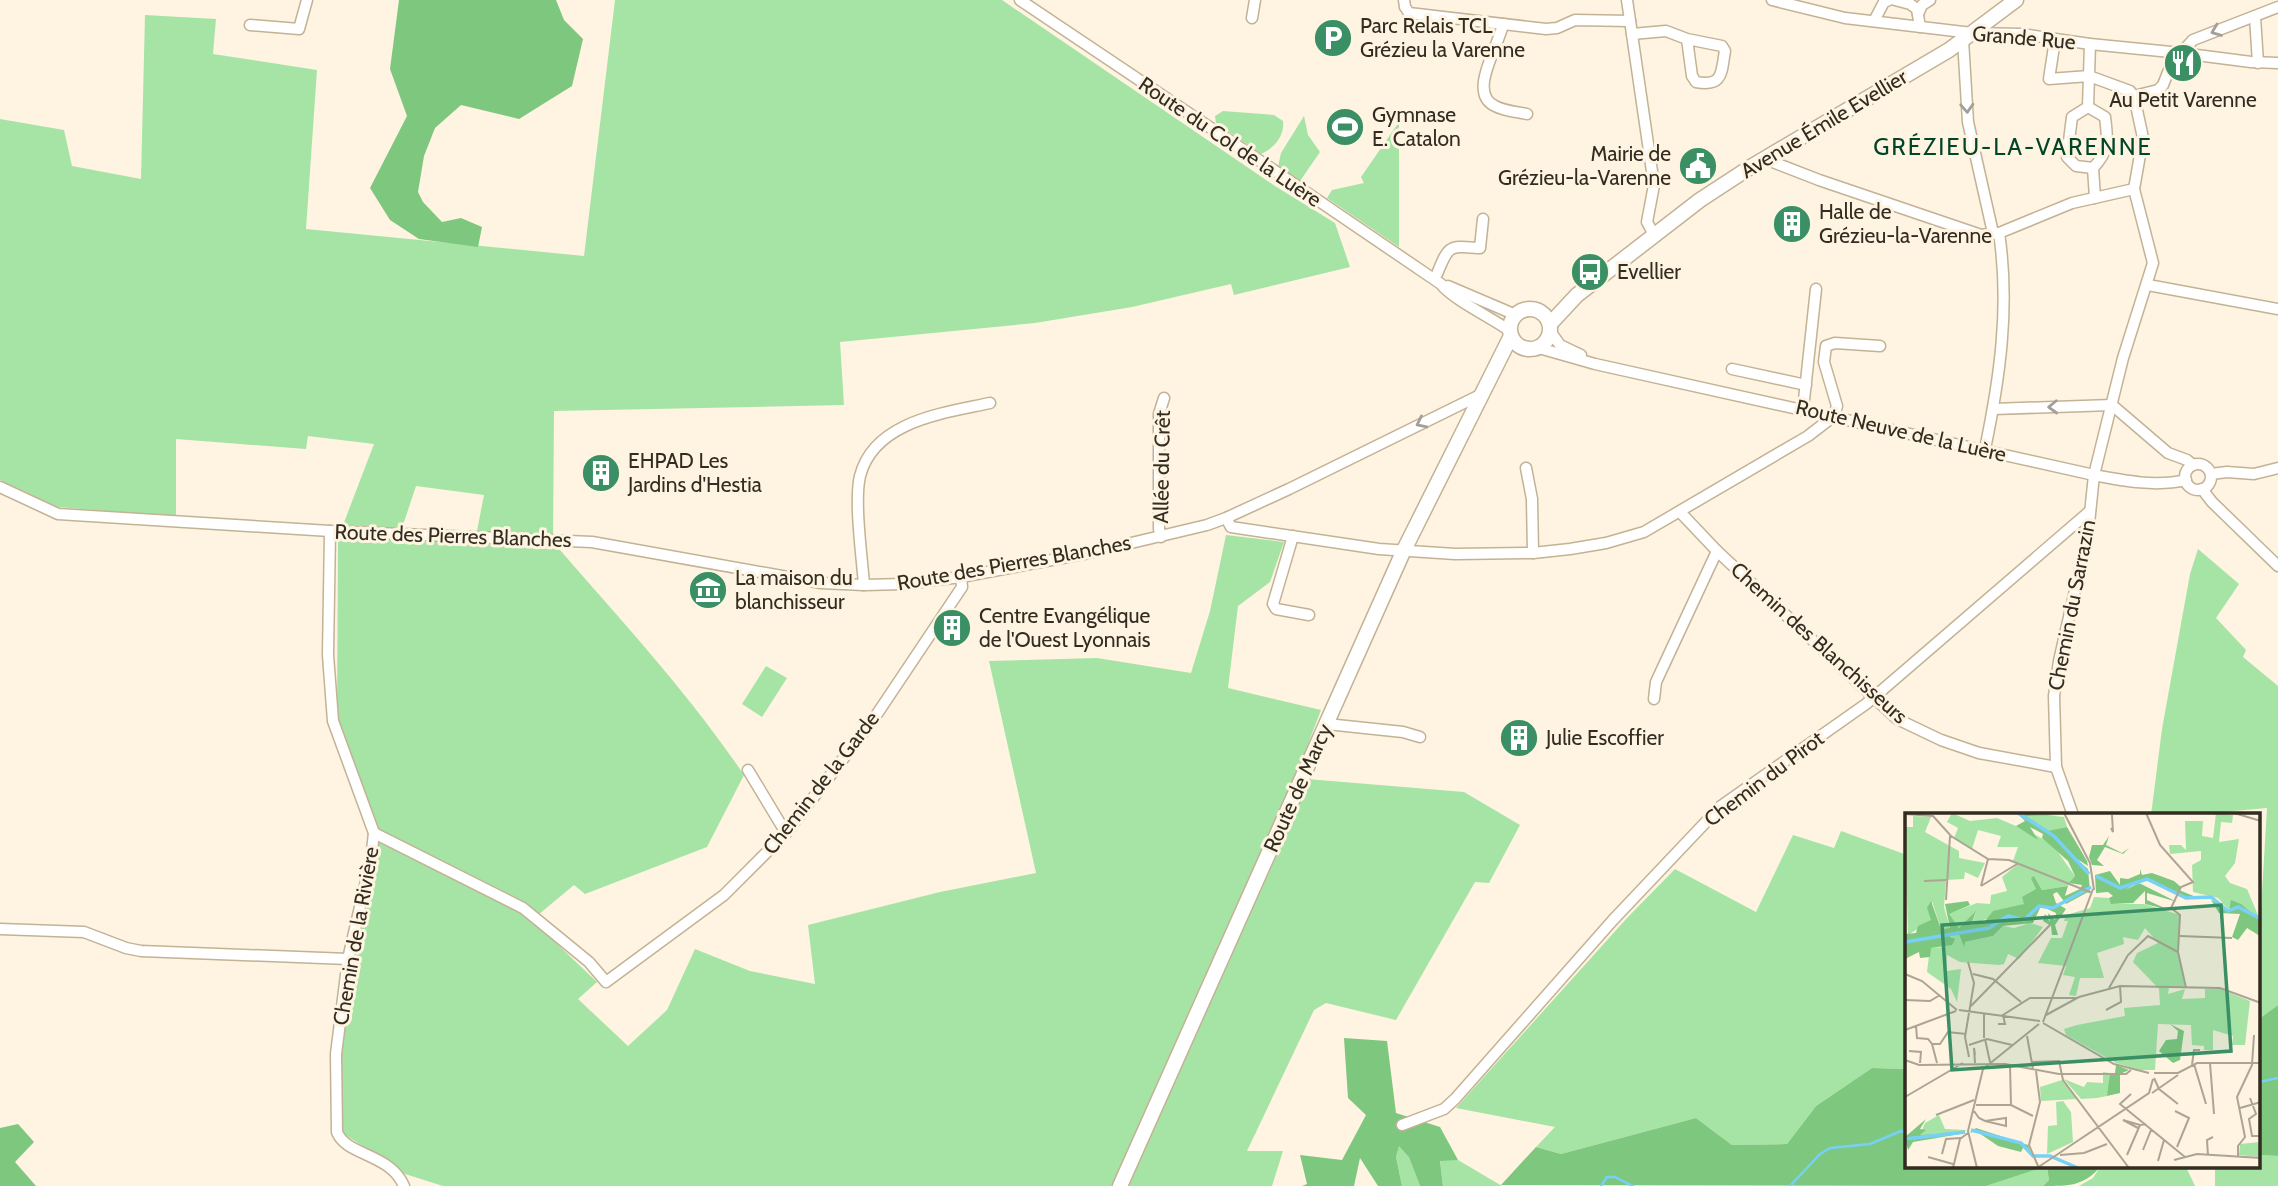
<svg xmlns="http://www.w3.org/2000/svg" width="2278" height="1186" font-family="Cabin,sans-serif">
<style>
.green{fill:#a6e4a6}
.forest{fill:#7ec77f}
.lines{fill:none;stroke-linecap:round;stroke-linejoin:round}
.stream{stroke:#77d1f6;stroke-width:2.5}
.minor-casing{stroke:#c3b295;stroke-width:13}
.major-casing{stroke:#c3b295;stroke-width:17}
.minor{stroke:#fff;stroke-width:10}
.major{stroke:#fff;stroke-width:14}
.oneway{stroke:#a3a09b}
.labels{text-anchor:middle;stroke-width:6;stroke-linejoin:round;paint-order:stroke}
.poi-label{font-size:21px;fill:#332c21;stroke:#fef4e1;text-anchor:start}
.street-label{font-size:21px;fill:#332c21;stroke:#fef4e1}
.quarter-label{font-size:24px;letter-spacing:2px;fill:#004528;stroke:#fef4e1}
.inset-river{fill:none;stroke:#77d1f6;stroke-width:3.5}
.inset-road{fill:none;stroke:#ada494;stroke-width:2}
.view{fill:#3a9064;fill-opacity:0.15;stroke:#3a9064;stroke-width:3.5}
.inset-edge{fill:none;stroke:#332c21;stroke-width:3.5}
</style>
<rect width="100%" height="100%" fill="#fef4e1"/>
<g class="green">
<path d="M615,0H1002L1275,186L1335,223L1350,267L1234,295L1231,284L1132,307L1035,323L840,342L844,405L554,411L553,542C619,618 687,691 744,775L707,847L585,894L574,885L532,920L597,982L578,999L628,1046L667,1010L695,949L750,971L815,984L808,925L940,892L1036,873L989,661L1097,658L1191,673L1210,611L1226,535L1284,542L1270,582L1238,606L1228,688L1321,710L1295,778L1464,792L1520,825L1489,883L1475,882L1396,1020L1326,1003L1314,1010L1247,1151H1283L1272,1186H443L405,1174L341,1132L338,1055L353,958L378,834L337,717L338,537L475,541L484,495L416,486L402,528L343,525L374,444L308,436L306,449L176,439V517L58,507L0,480V119L64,130L72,166L141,179L145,15L216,19L213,54L317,70L306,229L584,256Z"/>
<path d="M1223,111L1274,115L1283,121C1285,136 1274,148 1261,154L1216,123L1215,116Z"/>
<polygon points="1304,116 1308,135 1320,152 1300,181 1278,167 1281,153"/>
<polygon points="1399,122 1399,247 1327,198 1332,190 1364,183 1361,177"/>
<polygon points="2198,549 2239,584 2216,618 2246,650 2243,657 2278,686 2278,1005 2259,1019 2259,943 2267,808 2190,815 2151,815 2162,729 2190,574"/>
<polygon points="766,666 787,678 762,717 742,704"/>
<polygon points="1841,831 1907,855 1907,1069 1872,1068 1816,1106 1787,1144 1732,1145 1696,1118 1561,1154 1536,1147 1555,1127 1456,1108 1627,918 1675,869 1756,912 1793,835 1834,848"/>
<polygon points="1399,1145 1409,1156 1420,1186 1402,1186 1396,1157"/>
<polygon points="2259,1155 2278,1156 2278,1186 2215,1186 2215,1167 2259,1167"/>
<polygon points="1440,1160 1458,1160 1502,1186 1443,1186"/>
<polygon points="2044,1167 2047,1167 2049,1180 2043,1186 1986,1186"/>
<polygon points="2100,1167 2186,1167 2195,1186 2079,1186 2093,1178"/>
</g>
<g class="forest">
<polygon points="399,0 556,0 564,20 583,39 572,86 519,119 461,105 435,128 424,156 418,192 423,202 442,222 461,218 482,227 478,247 419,239 390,220 370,188 407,116 390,69"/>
<polygon points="2278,1005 2278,1156 2259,1155 2259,1019"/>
<polygon points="1344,1038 1387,1041 1396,1113 1440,1127 1458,1160 1440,1161 1443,1186 1420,1186 1409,1157 1399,1146 1396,1157 1402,1186 1378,1186 1360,1158 1354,1186 1302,1186 1307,1184 1300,1155 1342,1160 1366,1115 1348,1098"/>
<polygon points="1872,1068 1907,1069 1907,1167 2044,1167 1986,1186 1501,1185 1536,1147 1561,1154 1696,1118 1732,1145 1787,1144 1816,1106"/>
<polygon points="18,1124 34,1142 15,1162 36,1186 0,1186 0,1128"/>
<path d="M2047,1167H2100C2084,1186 2069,1186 2043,1186L2049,1180Z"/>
</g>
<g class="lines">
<g class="stream">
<polyline points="2259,1082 2278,1078"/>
<polyline points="1601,1186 1607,1177 1615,1177 1633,1186"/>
<polyline points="1790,1186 1820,1154 1830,1148 1870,1144 1901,1131 1907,1133"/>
</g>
<g class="minor-casing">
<g id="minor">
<path d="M1020,0L1269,167L1441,284C1452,299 1492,318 1510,331"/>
<polyline points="1404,0 1405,7 1409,13 1546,29 1557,28 1575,20 1630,21"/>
<polyline points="1627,0 1654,185 1647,222 1654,235"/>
<polyline points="1772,0 1845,18 1972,33 2022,34 2090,44 2181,53 2251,62 2278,63"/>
<polyline points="1895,0 1910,4 1917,9 1920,27"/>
<polyline points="1918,14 1922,5 1930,0"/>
<polyline points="2255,17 2258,63"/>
<polyline points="1252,18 1255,0"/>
<polyline points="1874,21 1884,2 1889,0"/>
<path d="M1503,24C1499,46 1467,93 1495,106C1504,111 1517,112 1527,114"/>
<polyline points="250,25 299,29 307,0"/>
<path d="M1632,34L1666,31L1687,39L1692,76L1696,82C1724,87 1721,72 1725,51L1722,46L1687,39"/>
<polyline points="1963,40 1968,122 1993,233"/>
<polyline points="2055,40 2049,79 2089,76 2130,91 2134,96"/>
<polyline points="2181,53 2193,40 2278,7"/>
<polyline points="2134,96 2158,90 2163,85 2176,52"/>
<path d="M2088,107L2105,117C2108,141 2110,150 2093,168L2076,166L2067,157L2072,117Z"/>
<polyline points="2088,107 2090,44"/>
<polyline points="1765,159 1819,180 1981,235 1999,233 2072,203 2134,189"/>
<polyline points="2093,168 2095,198"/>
<path d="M1437,274C1449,244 1449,246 1480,248L1483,219"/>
<polyline points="2148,285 2278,309"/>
<polyline points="1448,286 1516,315"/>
<polyline points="1550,331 1560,345 1581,355"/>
<path d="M1539,348L1595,364L2094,475C2125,481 2156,487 2186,480"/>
<polyline points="1732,369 1806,385"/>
<polyline points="2112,405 2168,453 2187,460 2193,465"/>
<polyline points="1803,409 1816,289"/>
<polyline points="1993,409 2112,405"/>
<path d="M1985,449C2000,377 2010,306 1999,233"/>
<circle cx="2198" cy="477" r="13"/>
<polyline points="1526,468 1532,499 1533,553"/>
<polyline points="2211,474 2227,472 2254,474 2278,468"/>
<polyline points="0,487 58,514 330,531 592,542 821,583 864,585 904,584 961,577 1089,553 1207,525 1226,518 1289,489 1482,394"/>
<polyline points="2202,489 2212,502 2278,566"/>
<polyline points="1680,512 1717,551 1897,719 1941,740 1979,753 2056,767"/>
<polyline points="1226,518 1231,527 1379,549 1455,554 1533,553 1570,549 1606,543 1644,532 1808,436 1834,416 1837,406 1824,362 1826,346 1835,343 1880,346"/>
<path d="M330,531L328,655L333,721L374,833L371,859L348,959L336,1054L337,1132C346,1156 390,1153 404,1186"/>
<polyline points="1293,536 1273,604 1276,609 1309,615"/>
<polyline points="1161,537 1159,529 1159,414 1164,398"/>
<path d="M864,585C862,557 854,501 860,476C874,421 944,413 990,403"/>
<polyline points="1654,699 1656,682 1717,551"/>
<polyline points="1327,724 1403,732 1420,737"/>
<polyline points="748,770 786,833"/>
<polyline points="2073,815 2056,767 2054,696 2059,661 2088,533 2094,475 2123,358 2153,263 2134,189 2143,138 2134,96"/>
<polyline points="374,833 523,908 589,962 606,982 724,895 786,833 873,720 962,587 961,577"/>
<polyline points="0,929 84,932 126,948 141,951 348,959"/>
<polyline points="1402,1125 1444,1109 1455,1099 1613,920 1721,806 1866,704 2090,511"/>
</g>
</g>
<g class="major-casing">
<g id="major">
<circle cx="1530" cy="329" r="20"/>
<polyline points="1550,324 1577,295 1700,200 1749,168 1949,50 2016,0"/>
<polyline points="1120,1186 1403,552 1511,336"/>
</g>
</g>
<use href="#minor" class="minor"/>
<use href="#major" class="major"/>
</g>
<defs><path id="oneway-chevron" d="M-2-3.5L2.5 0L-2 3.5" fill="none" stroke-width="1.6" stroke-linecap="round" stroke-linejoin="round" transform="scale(1.75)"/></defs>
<g class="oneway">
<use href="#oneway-chevron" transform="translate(2216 31) rotate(159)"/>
<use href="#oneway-chevron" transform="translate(1967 108) rotate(87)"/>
<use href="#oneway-chevron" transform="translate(2053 407) rotate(178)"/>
<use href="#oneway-chevron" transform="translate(1421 423) rotate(154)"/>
</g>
<defs>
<g id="parking-disc" transform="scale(2.0125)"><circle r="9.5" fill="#3a9064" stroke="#fef4e1"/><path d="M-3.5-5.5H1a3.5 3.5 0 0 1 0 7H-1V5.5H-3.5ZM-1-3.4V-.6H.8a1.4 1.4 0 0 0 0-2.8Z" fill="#fff"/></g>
<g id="restaurant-disc" transform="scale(2.0125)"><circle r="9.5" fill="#3a9064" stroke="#fef4e1"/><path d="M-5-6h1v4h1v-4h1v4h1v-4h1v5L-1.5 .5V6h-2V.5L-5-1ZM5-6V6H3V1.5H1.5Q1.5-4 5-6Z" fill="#fff"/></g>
<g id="stadium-disc" transform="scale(2.0125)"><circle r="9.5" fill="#3a9064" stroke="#fef4e1"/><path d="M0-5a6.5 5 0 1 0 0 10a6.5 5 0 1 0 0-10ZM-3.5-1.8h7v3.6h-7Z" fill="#fff"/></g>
<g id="civic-disc" transform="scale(2.0125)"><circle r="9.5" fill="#3a9064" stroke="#fef4e1"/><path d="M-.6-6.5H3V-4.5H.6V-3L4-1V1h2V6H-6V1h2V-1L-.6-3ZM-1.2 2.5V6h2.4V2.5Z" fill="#fff"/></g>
<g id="building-disc" transform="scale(2.0125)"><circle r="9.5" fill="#3a9064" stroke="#fef4e1"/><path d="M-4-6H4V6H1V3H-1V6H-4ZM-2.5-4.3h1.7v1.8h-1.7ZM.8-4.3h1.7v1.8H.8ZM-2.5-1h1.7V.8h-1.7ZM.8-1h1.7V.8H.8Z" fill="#fff"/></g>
<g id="bus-disc" transform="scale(2.0125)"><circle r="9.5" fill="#3a9064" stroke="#fef4e1"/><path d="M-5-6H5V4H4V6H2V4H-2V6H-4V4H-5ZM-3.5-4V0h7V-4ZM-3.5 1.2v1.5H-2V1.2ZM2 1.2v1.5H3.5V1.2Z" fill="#fff"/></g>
<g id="museum-disc" transform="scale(2.0125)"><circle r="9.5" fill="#3a9064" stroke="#fef4e1"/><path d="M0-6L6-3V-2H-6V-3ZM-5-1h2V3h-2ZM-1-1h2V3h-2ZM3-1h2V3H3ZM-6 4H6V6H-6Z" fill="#fff"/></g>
</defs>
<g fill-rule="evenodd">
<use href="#parking-disc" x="1333" y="38"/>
<use href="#restaurant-disc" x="2183" y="63"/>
<use href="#stadium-disc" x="1345" y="127"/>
<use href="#civic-disc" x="1698" y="166"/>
<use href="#building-disc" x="1792" y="224"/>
<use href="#bus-disc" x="1590" y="272"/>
<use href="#building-disc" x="601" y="473"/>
<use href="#museum-disc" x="708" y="590"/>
<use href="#building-disc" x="952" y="628"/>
<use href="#building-disc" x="1519" y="738"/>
</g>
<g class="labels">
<g class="poi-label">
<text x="1360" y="33">Parc Relais TCL<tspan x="1360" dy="24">Grézieu la Varenne</tspan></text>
<text x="2183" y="107" text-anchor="middle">Au Petit Varenne</text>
<text x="1372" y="122">Gymnase<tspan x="1372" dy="24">E. Catalon</tspan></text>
<text x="1671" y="161" text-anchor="end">Mairie de<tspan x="1671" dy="24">Grézieu-la-Varenne</tspan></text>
<text x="1819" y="219">Halle de<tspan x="1819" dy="24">Grézieu-la-Varenne</tspan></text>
<text x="1617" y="279">Evellier</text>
<text x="628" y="468">EHPAD Les<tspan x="628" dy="24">Jardins d'Hestia</tspan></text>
<text x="735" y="585">La maison du<tspan x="735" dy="24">blanchisseur</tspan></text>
<text x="979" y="623">Centre Evangélique<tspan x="979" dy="24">de l'Ouest Lyonnais</tspan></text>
<text x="1546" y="745">Julie Escoffier</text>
</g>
<g class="street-label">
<text transform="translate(2024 38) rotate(5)" y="7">Grande Rue</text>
<text transform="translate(1824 124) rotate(-31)" y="7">Avenue Émile Evellier</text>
<text transform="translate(1230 142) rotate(34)" y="7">Route du Col de la Luère</text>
<text transform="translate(1901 431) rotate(13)" y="7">Route Neuve de la Luère</text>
<text transform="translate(1162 467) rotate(-89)" y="7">Allée du Crêt</text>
<text transform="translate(453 536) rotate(2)" y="7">Route des Pierres Blanches</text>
<text transform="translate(1014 563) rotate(-10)" y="7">Route des Pierres Blanches</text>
<text transform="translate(2072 605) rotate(-79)" y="7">Chemin du Sarrazin</text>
<text transform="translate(1819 643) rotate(42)" y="7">Chemin des Blanchisseurs</text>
<text transform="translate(1764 779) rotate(-37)" y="7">Chemin du Pirot</text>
<text transform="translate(821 783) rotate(-52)" y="7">Chemin de la Garde</text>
<text transform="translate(1298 788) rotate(-66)" y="7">Route de Marcy</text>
<text transform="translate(356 936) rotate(-80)" y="7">Chemin de la Rivière</text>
</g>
<g class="quarter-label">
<text x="2013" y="155">GRÉZIEU-LA-VARENNE</text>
</g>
</g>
<g transform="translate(1905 813)">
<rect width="355" height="355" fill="#fef4e1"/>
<path d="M47,0L65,8L92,5L125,19L147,31L170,63L163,73L137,77L129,63L131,76L119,91L66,112L71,99L58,115L49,114L43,101L72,90L85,91L86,82L102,78L97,64L113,51L108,48L113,34H92L96,23L73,17L67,36L49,25L53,15L42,9ZM311,0L328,2L327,10L316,9L314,29L334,26L330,50L320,63L325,70L342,76L355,107L330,91L323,96L313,85L288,79L287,52L296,47V38L265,41L264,32H276L281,37L280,8H298L297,23L308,25ZM141,2L159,4L162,14L143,19L120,3ZM8,3L26,4L20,19L54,38V45L80,50L73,65L60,59L59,66L41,67L39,94L45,115L36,116L27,88V107L3,122L0,14H8ZM189,84L204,85L207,91H239L275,102L273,139L280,175H264L263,181L280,176L277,186L300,185V176H315L345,188L340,232H327L328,223L308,217V237H299V233L287,232L286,212L253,211L250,257H235L211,250L161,222L159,216L172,212L220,203L219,195L255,192L254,176L228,149L232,140L253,130L240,115L233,127L218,124L219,131L192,140L199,165H175L171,183L164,182L170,164L158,162L161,153L133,150L146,125H157L163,108H159L161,102L185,95ZM125,110L138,114L114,146L103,141L99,151L94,152L55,149L42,142V158L56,156L52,189L46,176L22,159L25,135L39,134L49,120L56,119L60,129L88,123L98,113L109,115ZM198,259L205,260L204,277L202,283L192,285L176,286L159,266L179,274L182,269L198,270ZM157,267L172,286L136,288L135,274ZM158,288L166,299L168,329L142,341L143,313L152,312L151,289ZM34,302L40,316L62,317L49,322H15L20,310ZM355,329V344L334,342L335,331Z" fill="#a6e4a6"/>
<path d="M112,0L155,2L121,3L143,18L162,14L182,48L183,53L169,44L183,56L185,78L161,91L152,79L148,81L151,90L161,96L150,112L153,122H147L146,113L138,108L140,101L145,109L143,100L150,107L151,100L136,93L128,110L98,113L88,123L60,129L59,134L53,118L45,124L50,126L47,132L26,135L25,144L15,145L14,139L0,146V121L11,120L13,113L26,107L22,95L26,88L36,116L45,115L40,91L63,88L65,92L44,101L54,115L71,98L66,112L80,108L88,98L119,91L117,84L131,76L126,65L129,63L137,77L163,73L160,83L175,76L177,72L164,70L170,63L163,48L137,25L138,21L125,14L133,27L111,13L120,8ZM204,23L201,32L217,40L224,35L218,41L200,34L192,47L199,53L187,52L184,44L187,32H198ZM235,56L237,62L247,60L269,68L276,74L274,77L291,84L282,85L238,66L220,77L234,70L272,89L242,80V87L264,97L240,91V78L228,90L206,91L204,85L208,83L203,79L191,80L190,62L205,58L215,72V65L223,66L235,61ZM306,87L324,98L326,87L336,91L355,107V123L342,115L333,127L327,124L335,101L314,100ZM265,211L279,218L275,247L268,250L254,238L261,227L272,226L273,218ZM211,252L224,257L215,261V280L202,283L205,260H210ZM21,306L15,316L21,317L15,322L61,320L8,329L3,337L0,324ZM71,315L123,332L125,338L119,333L116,339L93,333L71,318L65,320Z" fill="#7ec77f"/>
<path class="inset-river" d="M113,0L149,23L184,61M191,63L215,75L242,66L281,85L306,84L323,98L333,94L356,106M0,129L84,115L103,103L119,107L134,93L148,95L186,74M66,317L116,330L128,343H145L173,355M0,326L60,319"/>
<path class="inset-road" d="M159,0L185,50L189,77M185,0H214M241,0L255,32L288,69L276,74L266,95L275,102L273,139L281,175M329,0L356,8M0,1L28,3L46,23L83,46L104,47L187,80M206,15L208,19L207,2M19,68L41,67M76,73L112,51M76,73L83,46M41,87L45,23M275,123L327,125M63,149L69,170L60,224L64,244M0,161L17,168L52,197M68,161L88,166L116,189M204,175L223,142L243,123L273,139M0,187L25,188L35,182M66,193L145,112M54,197L135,208M201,197L216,189L215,173M79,200V225M141,202L174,184L215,173L315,175L356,190M138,209L188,76M138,210L209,251L244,260M93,211H100L98,202L125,185H172M11,213L12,225L23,226L27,231L32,250M0,217L51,198M122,223L128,256M80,226L85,249M27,231H35L43,219L61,221M64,232L82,226L107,232M4,238L16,239L15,250M70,242L69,235L70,250M0,247L14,252L100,251L154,261H221L226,257M126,249L154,248L158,267L224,355M305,250L309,301M289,251L301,291M105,252L106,292M287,252L289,237H295M131,258L135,289L124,332L133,353M249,260H273L292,250H356M249,265L254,276L273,291M247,280L273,262M226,281L215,291L280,344M0,284L58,250M345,285L351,301L344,306L347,323H356M71,292H106L128,303M335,295L356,289M69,298L74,305L80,308L101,313V305L80,308M270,298L284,305L272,334M31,302L69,287M233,315L218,307L235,312M238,337L246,317M37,341L41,326L56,325M155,342L179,340L202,331M222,342L235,312L241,311M303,343L302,327L308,324M23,344L48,351M333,344V333L340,324L332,284L347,252L349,222M269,347L292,341L356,345M253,348L259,327M48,355L55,326L63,320M72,355L63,318L78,256L134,211M132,355L244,280L248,266"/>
<path class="view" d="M316,92L326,238L47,257L37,112Z"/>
<rect width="355" height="355" class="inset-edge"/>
</g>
</svg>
